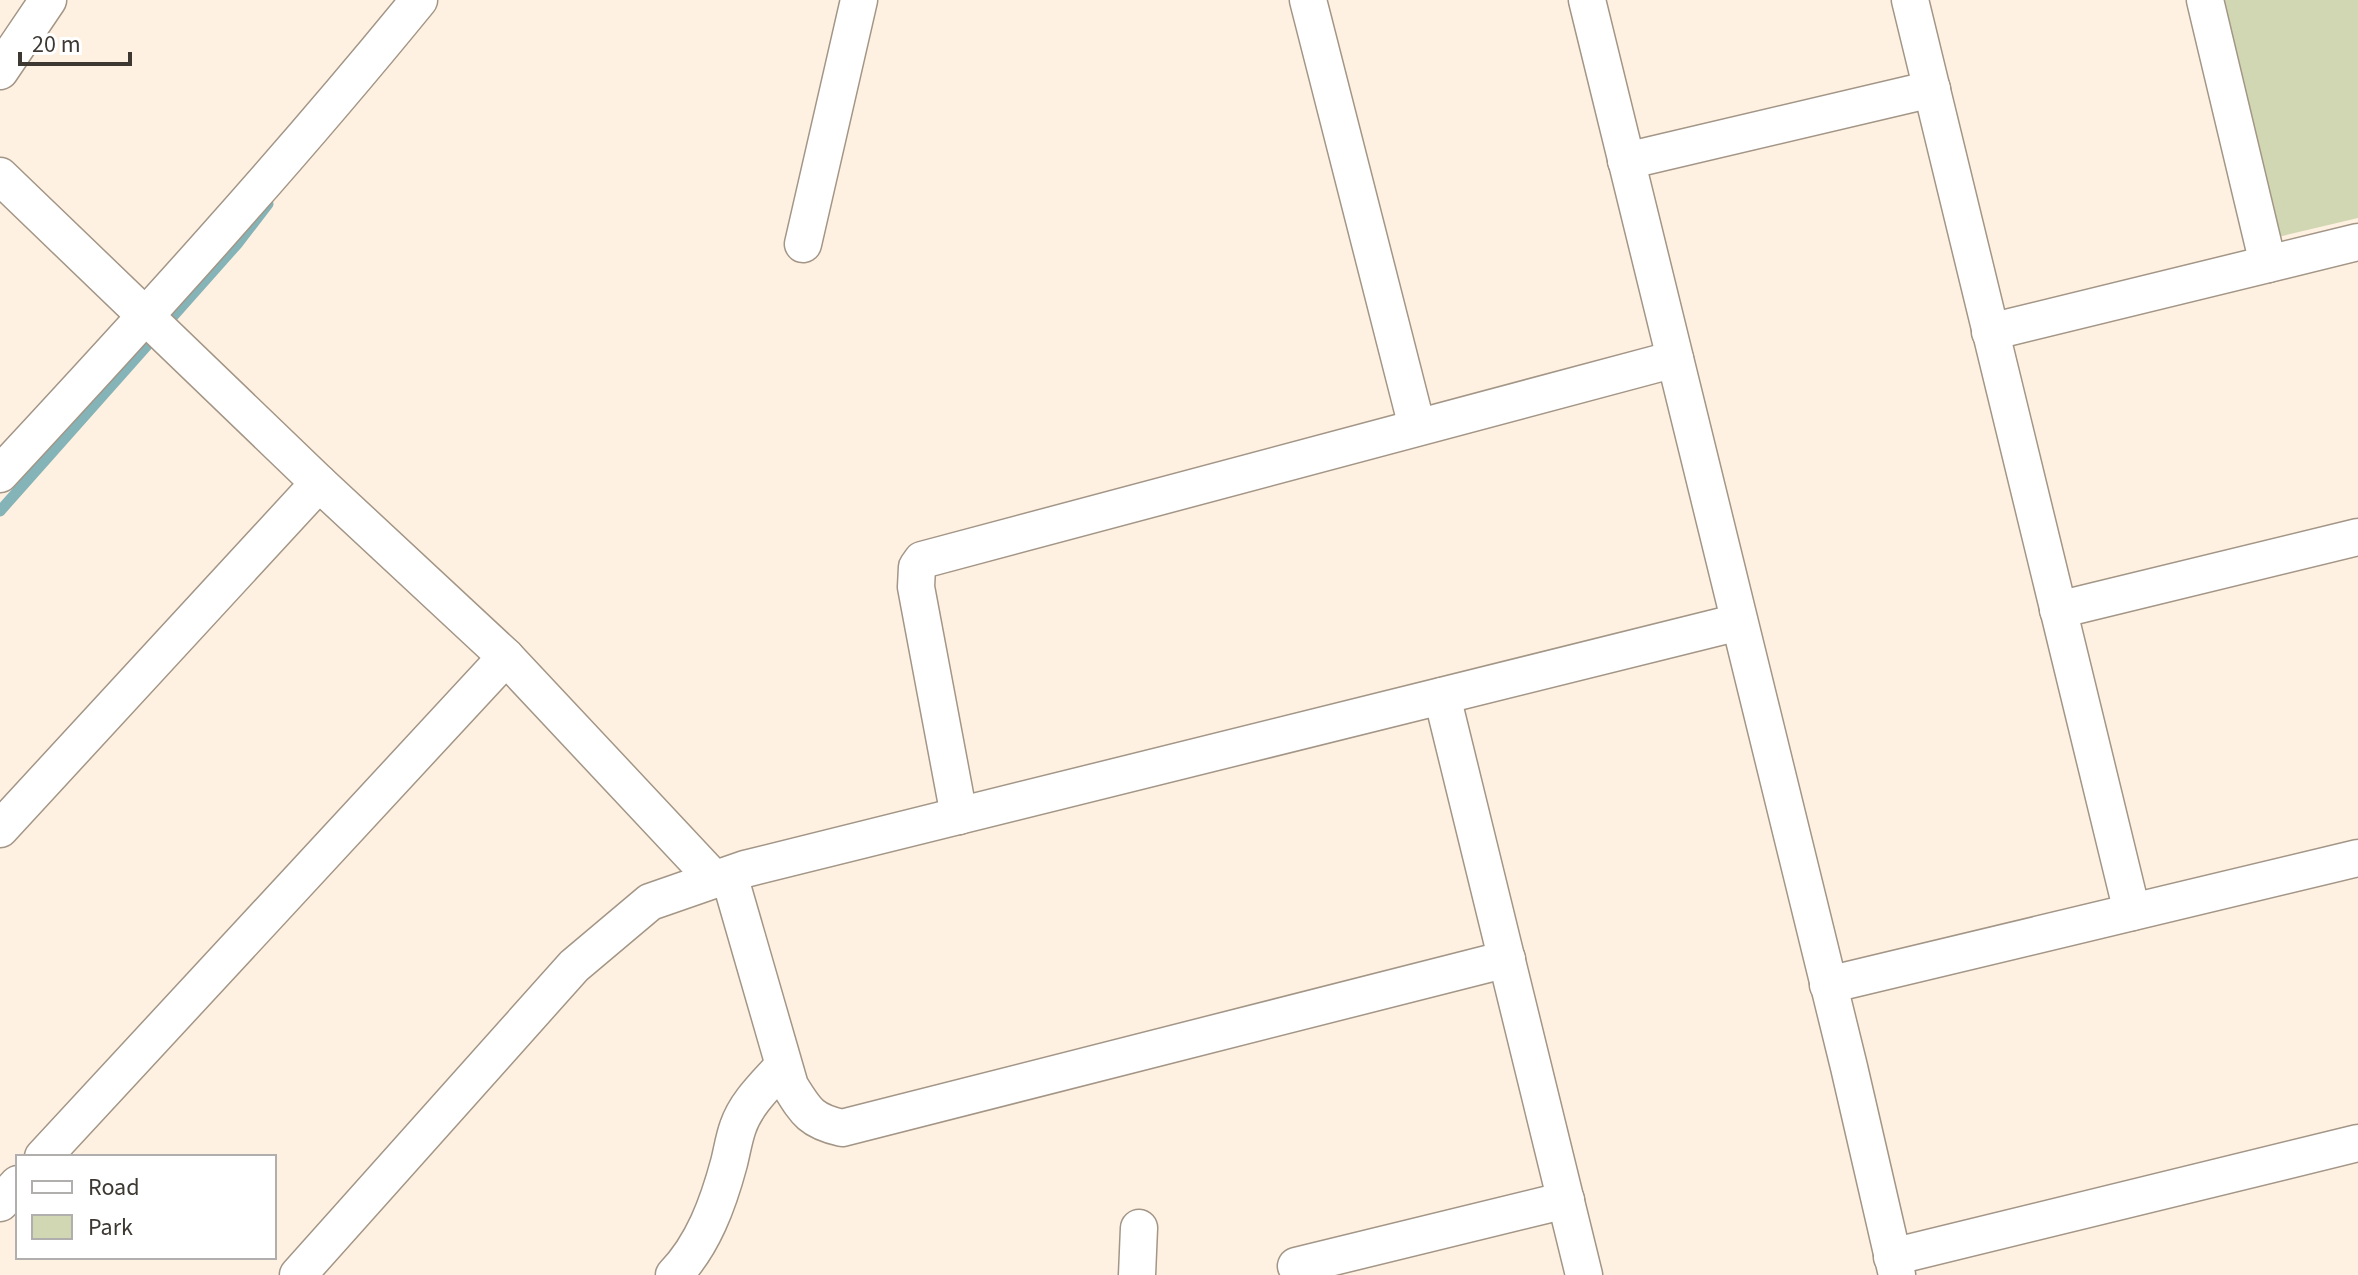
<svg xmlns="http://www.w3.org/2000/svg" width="2358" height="1275" font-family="'Source Sans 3',sans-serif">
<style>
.green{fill:#d1d7b2}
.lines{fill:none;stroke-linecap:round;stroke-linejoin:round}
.stream{stroke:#84b4b8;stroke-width:11}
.minor-casing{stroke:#a39687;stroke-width:39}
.minor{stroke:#fff;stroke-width:36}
</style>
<rect width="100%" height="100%" fill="#fff1e1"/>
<polygon class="green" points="2223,0 2358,0 2358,218 2278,237"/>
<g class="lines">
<polyline class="stream" points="0,511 238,243 268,204"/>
<g class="minor-casing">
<g id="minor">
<polyline points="1308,0 1417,427"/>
<polyline points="1587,0 1849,1067 1897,1275"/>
<polyline points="1910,0 2132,912"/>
<polyline points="2205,0 2268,264"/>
<polyline points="0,71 48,0"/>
<polyline points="1626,161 1932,89"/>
<polyline points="0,176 319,483 506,657 715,880"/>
<polyline points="803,244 859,0"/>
<polyline points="1990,332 2358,242"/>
<path d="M0,474C144,319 286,163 419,0"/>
<polyline points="2058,610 2358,537"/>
<polyline points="1442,696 1584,1275"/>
<polyline points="959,816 916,587 917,567 922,560 1675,359"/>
<polyline points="0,829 319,483"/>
<path d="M729,875L790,1086C806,1112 811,1121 842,1128L1507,959"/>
<polyline points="1828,985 2358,858"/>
<polyline points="43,1157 506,657"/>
<polyline points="0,1203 18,1184"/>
<polyline points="1892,1257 2358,1143"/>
<polyline points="1296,1266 1566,1200"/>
<polyline points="298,1275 574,966 650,902 745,869 1739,622"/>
<path d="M674,1275C703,1245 718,1204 729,1163C732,1151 734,1138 738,1127C746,1103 767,1084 783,1066"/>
<polyline points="1137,1275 1139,1228"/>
</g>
</g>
<use href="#minor" class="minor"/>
</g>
<rect x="16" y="1155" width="260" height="104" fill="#ffffff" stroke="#b1afad" stroke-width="2"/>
<rect x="32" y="1181" width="40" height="12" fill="#ffffff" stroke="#b1afad" stroke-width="2"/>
<text x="88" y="1195" font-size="24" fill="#3d3832">Road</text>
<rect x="32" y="1215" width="40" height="24" fill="#d1d7b2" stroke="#b1afad" stroke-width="2"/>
<text x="88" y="1235" font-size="24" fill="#3d3832">Park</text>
<path d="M20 52v12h110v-12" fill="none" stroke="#3d3832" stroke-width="4"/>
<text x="32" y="52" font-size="24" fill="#3d3832" stroke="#ffffff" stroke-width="6" paint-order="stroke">20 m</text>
</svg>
